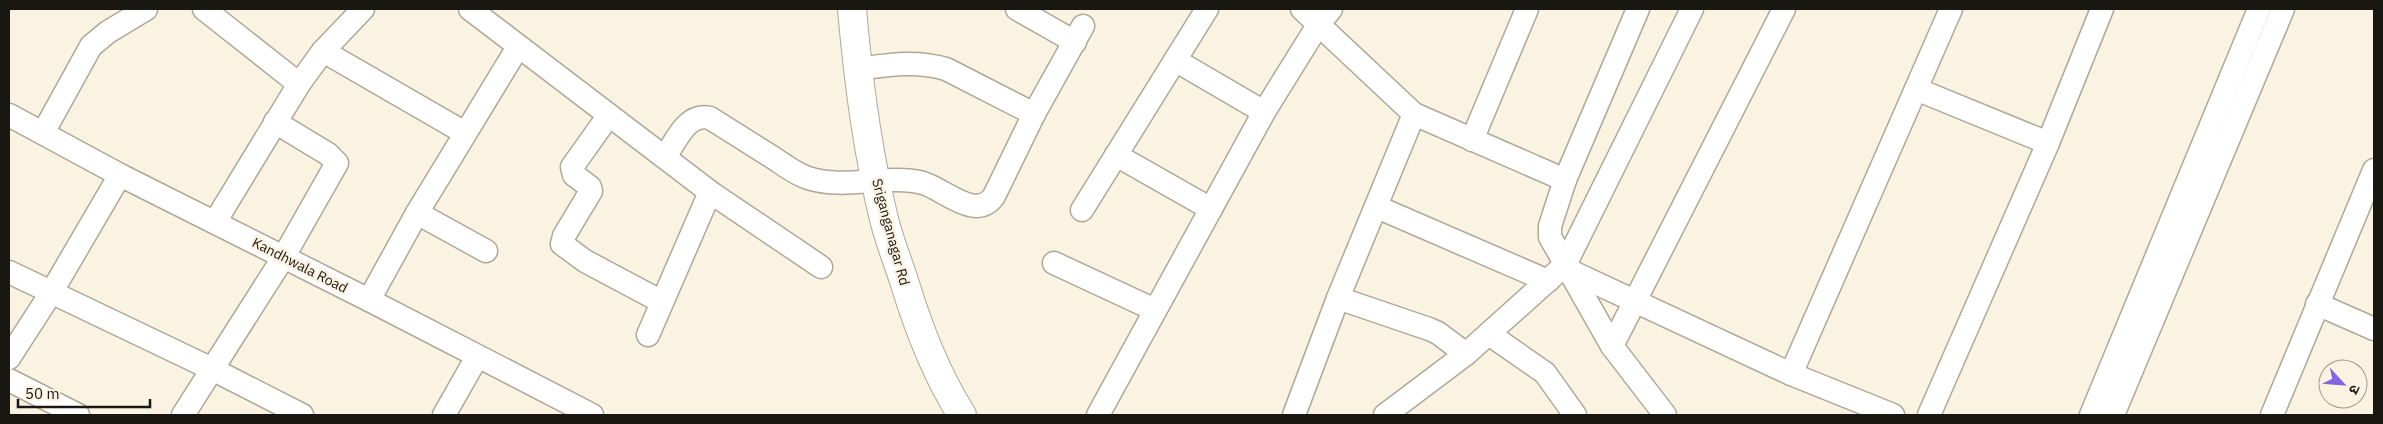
<svg xmlns="http://www.w3.org/2000/svg" width="2383" height="424" font-family="'IBM Plex Sans','Noto Sans Devanagari',sans-serif">
<style>
.lines{fill:none;stroke-linecap:round;stroke-linejoin:round}
.minor-casing{stroke:#aea898;stroke-width:25}
.major-casing{stroke:#aea898;stroke-width:30}
.minor{stroke:#fff;stroke-width:22}
.major{stroke:#fff;stroke-width:28}
.labels{text-anchor:middle;stroke-width:5;stroke-linejoin:round;paint-order:stroke}
.street-label{font-size:14px;fill:#191711;stroke:#faf3e2}
</style>
<rect width="100%" height="100%" fill="#faf3e2"/>
<g class="lines">
<g class="minor-casing">
<g id="minor">
<polyline points="204,9 299,84"/>
<polyline points="470,9 710,192 821,267"/>
<polyline points="1017,9 1075,42"/>
<polyline points="323,51 465,133"/>
<polyline points="1175,60 1264,112"/>
<path d="M857,69C888,65 916,60 946,69L1034,114"/>
<polyline points="1916,89 2048,143"/>
<polyline points="1414,114 1565,180 1550,226 1550,237 1612,346 1665,415"/>
<polyline points="9,115 120,175 369,300 592,415"/>
<polyline points="609,115 572,167 574,175 590,187 591,191 564,236 562,244 585,261 662,302"/>
<polyline points="43,133 91,46 108,32 146,9"/>
<polyline points="1472,140 1527,9"/>
<polyline points="1116,155 1211,209"/>
<path d="M665,157C676,141 687,112 710,118C731,131 751,144 772,157C783,164 795,174 808,178C845,190 887,174 923,183C944,189 976,222 994,196L1034,114L1083,26"/>
<polyline points="1565,180 1638,9"/>
<polyline points="1377,207 1548,281"/>
<polyline points="1082,210 1207,9"/>
<polyline points="417,213 486,251"/>
<polyline points="215,222 299,84 323,51 363,9"/>
<polyline points="1054,263 1155,310"/>
<polyline points="1568,270 1791,374 1893,415"/>
<polyline points="9,272 212,369 302,415"/>
<polyline points="1338,298 1429,329 1438,333 1466,354"/>
<polyline points="369,300 417,213 518,47"/>
<polyline points="2317,304 2374,329"/>
<polyline points="1489,334 1545,373 1575,415"/>
<polyline points="648,335 710,192"/>
<polyline points="1612,346 1784,9"/>
<polyline points="9,358 51,293 120,175"/>
<polyline points="1791,374 1951,9"/>
<polyline points="9,380 78,415"/>
<polyline points="183,415 283,258 337,163 328,154 275,122"/>
<polyline points="444,415 477,357"/>
<polyline points="1098,415 1264,112 1318,25 1331,9"/>
<polyline points="1294,415 1338,298 1414,114 1302,9"/>
<polyline points="1385,415 1466,354 1565,265 1692,9"/>
<polyline points="1929,415 2048,143 2102,9"/>
<polyline points="2091,415 2259,9"/>
<polyline points="2113,415 2283,9"/>
<polyline points="2272,415 2374,170"/>
</g>
</g>
<g class="major-casing">
<path id="major" d="M852,9C858,79 867,150 884,219C889,240 898,262 905,284C919,330 936,374 962,415"/>
</g>
<use href="#minor" class="minor"/>
<use href="#major" class="major"/>
</g>
<g class="labels">
<g class="street-label">
<text transform="translate(891 232) rotate(75)" y="5">Sriganganagar Rd</text>
<text transform="translate(300 265) rotate(27)" y="5">Kandhwala Road</text>
</g>
</g>
<rect width="2383" height="424" fill="none" stroke="#191711" stroke-width="20"/>
<g transform="translate(2343 384) rotate(116)"><circle r="24" fill="#faf3e2" stroke="#a09b8e"/>
<path d="M0-4L9 19L0 12L-9 19Z" fill="#8564df"/>
<text y="-8" font-size="14" font-weight="bold" text-anchor="middle" fill="#191711">उ</text>
</g>
<path d="M18 399v8h132v-8" fill="none" stroke="#191711" stroke-width="2.5"/>
<text x="25" y="399" font-size="15" fill="#191711" stroke="#faf3e2" stroke-width="4" paint-order="stroke">50 m</text>
</svg>
